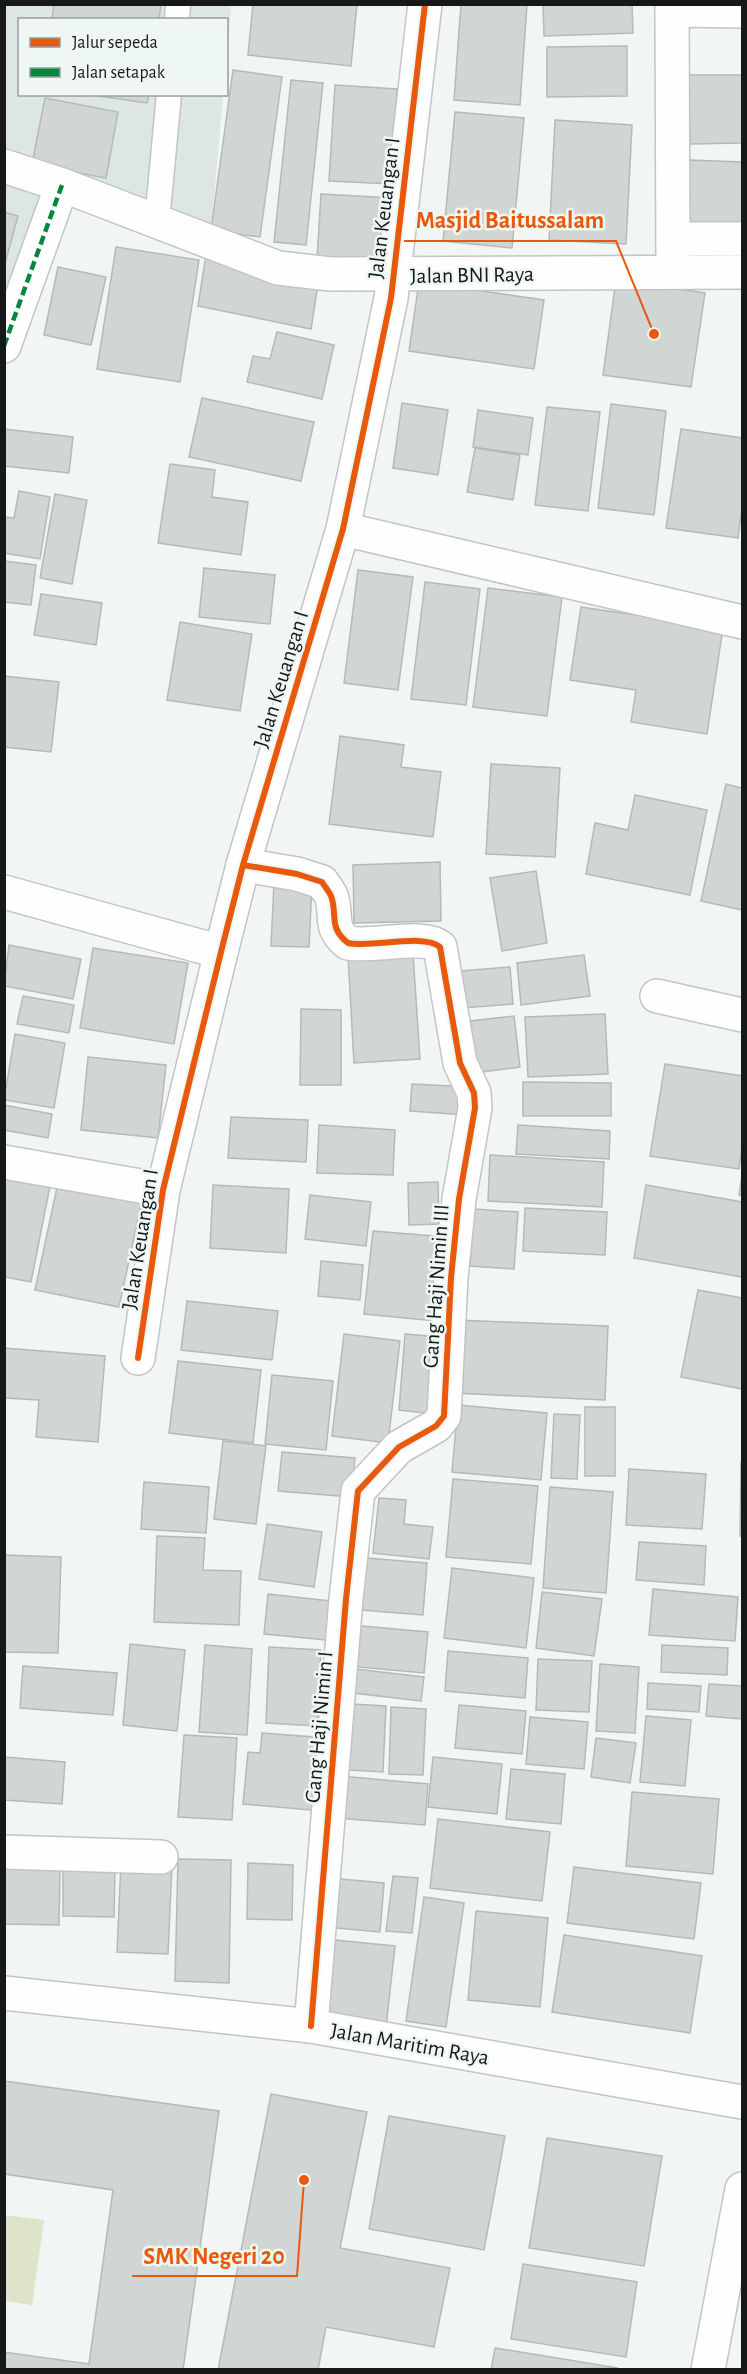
<svg xmlns="http://www.w3.org/2000/svg" width="747" height="2374" font-family="'Alegreya Sans',sans-serif">
<style>
.built{fill:#dce6e3}
.green{fill:#dee4c9}
.building{fill:#d1d5d4;stroke:#b6b9b8;stroke-width:1.5}
.lines{fill:none;stroke-linecap:round;stroke-linejoin:round}
.service-casing{stroke:#c2c5c4;stroke-width:27}
.minor-casing{stroke:#c2c5c4;stroke-width:36}
.service{stroke:#fdfefd;stroke-width:24}
.minor{stroke:#fdfefd;stroke-width:33}
.quiet{stroke:#00873e;stroke-width:4.5;stroke-dasharray:9 4.5;stroke-linecap:butt}
.cycleway-casing{stroke:#eff7f4;stroke-width:10}
.cycleway{stroke:#e8590c;stroke-width:6}
.labels{text-anchor:middle;stroke-width:5;stroke-linejoin:round;paint-order:stroke}
.street-label{font-size:22px;fill:#161918;stroke:#eff7f4}
.leader{fill:none;stroke:#e8590c;stroke-width:2}
.callout-dot{fill:#e8590c;stroke:#eff7f4;stroke-width:2}
.callout-label{font-size:24px;text-anchor:middle;font-weight:bold;fill:#e8590c;stroke:#eff7f4;stroke-width:5;stroke-linejoin:round;paint-order:stroke}
</style>
<rect width="100%" height="100%" fill="#f1f5f3"/>
<polygon class="built" points="5,5 231,5 227,57 226,20 20,20 20,94 223,95 210,244 40,194 5,319"/>
<polygon class="green" points="5,2215 44,2220 32,2305 5,2301"/>
<g class="building">
<polygon points="54,4 161,4 159,20 52,20"/>
<polygon points="253,4 357,4 351,66 248,55"/>
<polygon points="461,4 527,4 520,105 454,100"/>
<polygon points="543,4 632,4 633,33 544,36"/>
<polygon points="627,46 627,96 547,97 547,47"/>
<polygon points="233,70 282,77 260,237 211,230"/>
<polygon points="688,75 742,75 742,143 690,144"/>
<polygon points="291,80 323,83 306,245 274,242"/>
<polygon points="335,85 397,89 392,184 329,181"/>
<polygon points="84,94 149,94 147,103"/>
<polygon points="45,98 118,112 106,178 32,164"/>
<polygon points="455,112 524,118 512,248 443,241"/>
<polygon points="555,120 632,125 626,244 549,240"/>
<polygon points="689,160 742,162 742,233 687,231"/>
<polygon points="321,194 393,198 389,264 317,259"/>
<polygon points="4,212 18,216 4,267"/>
<polygon points="116,247 199,260 180,382 97,369"/>
<polygon points="206,255 319,278 311,329 198,306"/>
<polygon points="58,267 106,277 91,345 44,335"/>
<polygon points="616,280 705,293 691,387 603,375"/>
<polygon points="419,282 544,300 534,369 409,351"/>
<polygon points="277,332 334,345 322,399 247,382 253,356 270,359"/>
<polygon points="202,398 314,422 301,481 189,457"/>
<polygon points="402,403 448,410 438,475 393,468"/>
<polygon points="611,404 666,411 654,515 598,508"/>
<polygon points="547,407 600,412 588,511 535,505"/>
<polygon points="478,410 533,418 528,455 473,447"/>
<polygon points="4,429 73,437 69,473 4,466"/>
<polygon points="681,429 742,438 742,508 738,538 666,528"/>
<polygon points="475,448 520,455 513,500 467,492"/>
<polygon points="170,464 215,470 212,497 248,502 241,555 158,543"/>
<polygon points="19,491 50,497 40,559 4,553 4,517 14,518"/>
<polygon points="55,494 87,500 72,584 40,578"/>
<polygon points="4,561 36,565 31,605 4,602"/>
<polygon points="204,568 275,575 270,624 199,617"/>
<polygon points="358,570 413,577 398,690 344,683"/>
<polygon points="425,582 480,589 466,705 411,699"/>
<polygon points="488,588 562,597 547,716 473,707"/>
<polygon points="41,594 102,603 96,645 34,635"/>
<polygon points="581,607 723,628 707,734 631,722 636,690 570,680"/>
<polygon points="180,622 252,634 240,711 167,700"/>
<polygon points="4,676 59,682 51,752 4,747"/>
<polygon points="340,736 404,745 401,767 441,772 433,837 329,824"/>
<polygon points="491,764 560,768 555,857 486,854"/>
<polygon points="726,784 742,788 742,910 701,901"/>
<polygon points="635,795 707,810 690,895 586,874 595,823 628,830"/>
<polygon points="440,862 441,921 354,923 353,865"/>
<polygon points="536,871 547,943 502,951 490,878"/>
<polygon points="274,883 312,884 309,947 271,946"/>
<polygon points="9,945 81,959 73,999 4,986"/>
<polygon points="93,948 188,963 174,1044 80,1028"/>
<polygon points="413,953 420,1059 354,1063 348,956"/>
<polygon points="584,955 590,996 521,1005 517,963"/>
<polygon points="510,967 513,1004 463,1008 460,971"/>
<polygon points="23,996 74,1005 69,1033 17,1024"/>
<polygon points="301,1009 341,1010 341,1085 300,1085"/>
<polygon points="605,1014 608,1074 528,1077 525,1017"/>
<polygon points="514,1016 520,1067 476,1073 470,1021"/>
<polygon points="15,1034 65,1043 54,1108 4,1100"/>
<polygon points="88,1057 166,1065 158,1138 81,1130"/>
<polygon points="665,1064 742,1076 742,1146 739,1169 650,1156"/>
<polygon points="523,1082 611,1083 611,1116 523,1116"/>
<polygon points="412,1084 469,1087 467,1115 410,1111"/>
<polygon points="4,1105 52,1114 48,1138 4,1130"/>
<polygon points="231,1117 308,1120 306,1162 228,1158"/>
<polygon points="319,1125 395,1130 393,1175 317,1173"/>
<polygon points="518,1125 610,1131 609,1159 516,1154"/>
<polygon points="490,1155 604,1162 602,1207 488,1201"/>
<polygon points="742,1175 742,1196 739,1195"/>
<polygon points="4,1177 50,1186 31,1282 4,1277"/>
<polygon points="438,1182 439,1224 409,1225 408,1183"/>
<polygon points="58,1183 142,1201 119,1307 35,1290"/>
<polygon points="213,1185 289,1189 286,1253 210,1248"/>
<polygon points="646,1185 742,1202 742,1277 634,1258"/>
<polygon points="310,1195 371,1202 366,1246 305,1239"/>
<polygon points="525,1208 607,1212 605,1255 523,1251"/>
<polygon points="474,1209 518,1212 514,1269 470,1266"/>
<polygon points="373,1231 446,1237 436,1321 364,1314"/>
<polygon points="321,1261 363,1265 360,1300 318,1296"/>
<polygon points="698,1290 742,1298 742,1389 681,1377"/>
<polygon points="187,1301 278,1311 272,1360 181,1350"/>
<polygon points="456,1320 608,1326 605,1400 453,1393"/>
<polygon points="344,1334 400,1341 388,1443 332,1436"/>
<polygon points="405,1334 440,1337 434,1414 399,1410"/>
<polygon points="4,1348 105,1356 98,1442 36,1437 39,1400 4,1398"/>
<polygon points="178,1361 261,1370 253,1443 169,1433"/>
<polygon points="272,1375 333,1381 326,1450 265,1444"/>
<polygon points="458,1405 547,1413 541,1480 452,1472"/>
<rect x="585" y="1407" width="30" height="69"/>
<polygon points="554,1414 580,1415 577,1479 551,1478"/>
<polygon points="223,1441 266,1446 256,1524 214,1519"/>
<polygon points="282,1452 355,1458 351,1497 278,1491"/>
<polygon points="741,1462 742,1462 742,1536 740,1536"/>
<polygon points="629,1469 706,1474 702,1529 626,1525"/>
<polygon points="453,1479 538,1486 531,1564 446,1557"/>
<polygon points="144,1482 209,1487 206,1533 141,1529"/>
<polygon points="550,1487 613,1492 606,1593 543,1588"/>
<polygon points="379,1498 406,1500 404,1524 433,1527 429,1559 373,1553"/>
<polygon points="267,1524 322,1532 314,1587 259,1579"/>
<polygon points="157,1536 205,1538 203,1570 241,1571 239,1625 154,1622"/>
<polygon points="639,1542 706,1546 704,1585 636,1580"/>
<polygon points="4,1555 61,1557 58,1653 4,1652"/>
<polygon points="366,1558 427,1563 423,1615 361,1610"/>
<polygon points="452,1568 534,1578 526,1648 444,1638"/>
<polygon points="653,1589 738,1597 735,1641 649,1635"/>
<polygon points="542,1592 602,1599 594,1656 536,1648"/>
<polygon points="268,1594 330,1601 326,1640 264,1634"/>
<polygon points="351,1625 428,1632 424,1673 348,1666"/>
<polygon points="130,1644 185,1650 177,1731 123,1725"/>
<polygon points="205,1645 252,1649 247,1735 199,1732"/>
<polygon points="662,1645 728,1648 727,1675 661,1672"/>
<polygon points="269,1647 321,1650 317,1726 266,1723"/>
<polygon points="448,1651 528,1658 525,1698 445,1691"/>
<polygon points="538,1659 592,1661 589,1712 536,1710"/>
<polygon points="600,1664 639,1667 635,1733 596,1731"/>
<polygon points="23,1666 117,1673 113,1715 20,1708"/>
<polygon points="355,1669 424,1677 421,1701 353,1693"/>
<polygon points="648,1683 701,1686 699,1712 647,1709"/>
<polygon points="709,1684 742,1686 742,1719 706,1716"/>
<polygon points="352,1704 386,1706 383,1772 349,1770"/>
<polygon points="459,1705 526,1711 522,1754 455,1748"/>
<polygon points="391,1707 426,1709 423,1775 389,1774"/>
<polygon points="646,1716 691,1720 685,1786 640,1782"/>
<polygon points="530,1717 588,1722 584,1769 526,1764"/>
<polygon points="262,1733 328,1738 322,1811 243,1804 248,1752 260,1753"/>
<polygon points="184,1735 237,1738 232,1820 178,1817"/>
<polygon points="596,1738 636,1743 630,1783 591,1777"/>
<polygon points="4,1757 65,1762 62,1804 4,1800"/>
<polygon points="433,1757 502,1764 497,1814 428,1807"/>
<polygon points="511,1769 565,1774 561,1824 506,1819"/>
<polygon points="340,1776 428,1784 425,1825 336,1818"/>
<polygon points="632,1792 719,1799 713,1874 626,1866"/>
<polygon points="438,1819 550,1832 542,1901 430,1888"/>
<polygon points="178,1859 231,1860 229,1983 175,1981"/>
<polygon points="4,1863 60,1865 59,1925 4,1924"/>
<polygon points="121,1863 172,1865 168,1954 117,1952"/>
<polygon points="248,1863 293,1865 292,1920 247,1919"/>
<polygon points="63,1867 115,1869 114,1917 63,1916"/>
<polygon points="574,1867 701,1883 694,1939 567,1923"/>
<polygon points="393,1876 418,1878 412,1933 386,1931"/>
<polygon points="330,1878 384,1883 380,1932 326,1927"/>
<polygon points="424,1897 464,1903 446,2027 406,2021"/>
<polygon points="476,1911 548,1918 540,2007 468,2000"/>
<polygon points="564,1935 702,1956 690,2033 552,2012"/>
<polygon points="325,1939 395,1946 386,2027 316,2020"/>
<polygon points="4,2081 219,2111 183,2370 4,2370 4,2352 89,2364 113,2190 4,2174"/>
<polygon points="271,2094 367,2112 340,2248 450,2268 434,2347 326,2327 318,2370 218,2370"/>
<polygon points="389,2116 505,2136 484,2250 369,2229"/>
<polygon points="547,2138 662,2156 644,2266 529,2248"/>
<polygon points="523,2264 637,2282 626,2357 511,2339"/>
<polygon points="495,2348 618,2368 491,2370"/>
</g>
<g class="lines">
<g class="service-casing">
<g id="service">
<polyline points="177,20 178,4"/>
<polyline points="157,222 169,94"/>
</g>
</g>
<g class="minor-casing">
<g id="minor">
<polyline points="672,4 673,271"/>
<polyline points="672,10 742,11"/>
<polyline points="4,166 62,185 278,268 331,274 742,272"/>
<polyline points="673,239 742,239"/>
<polyline points="4,346 62,185"/>
<polyline points="343,529 742,622"/>
<path d="M243,865L297,874L322,882C325,887 331,893 332,899C337,917 329,928 348,943C372,948 424,933 440,947L460,1063L474,1093L475,1108L459,1199L451,1278L444,1416L436,1426L399,1447L358,1491L346,1599L311,2026"/>
<polyline points="4,892 221,952"/>
<polyline points="657,996 742,1015"/>
<polyline points="4,1162 163,1190"/>
<polyline points="138,1358 163,1190 221,952 243,865 343,529 391,298 425,4"/>
<polyline points="4,1852 161,1857"/>
<polyline points="4,1993 311,2026 742,2102"/>
<polyline points="708,2370 742,2189"/>
</g>
</g>
<use href="#service" class="service"/>
<use href="#minor" class="minor"/>
<polyline class="quiet" points="4,346 62,185"/>
<g class="cycleway-casing">
<g id="cycleway">
<path d="M243,865L297,874L322,882C325,887 331,893 332,899C337,917 329,928 348,943C372,948 424,933 440,947L460,1063L474,1093L475,1108L459,1199L451,1278L444,1416L436,1426L399,1447L358,1491L346,1599L311,2026"/>
<polyline points="138,1358 163,1190 221,952 243,865 343,529 391,298 425,4"/>
</g>
</g>
<use href="#cycleway" class="cycleway"/>
</g>
<g class="labels">
<g class="street-label">
<text transform="translate(383 208) rotate(-83)" y="8">Jalan Keuangan I</text>
<text transform="translate(472 274) rotate(-1)" y="8">Jalan BNI Raya</text>
<text transform="translate(280 679) rotate(-73)" y="8">Jalan Keuangan I</text>
<text transform="translate(139 1239) rotate(-81)" y="8">Jalan Keuangan I</text>
<text transform="translate(435 1286) rotate(-86)" y="8">Gang Haji Nimin III</text>
<text transform="translate(318 1727) rotate(-85)" y="8">Gang Haji Nimin I</text>
<text transform="translate(410 2043) rotate(10)" y="8">Jalan Maritim Raya</text>
</g>
</g>
<path class="leader" d="M654 334L616 241H404M304 2180L297 2276H132"/>
<g class="callout-dot">
<circle cx="654" cy="334" r="6"/>
<circle cx="304" cy="2180" r="6"/>
</g>
<g class="callout-label">
<text x="510" y="228">Masjid Baitussalam</text>
<text x="214" y="2264">SMK Negeri 20</text>
</g>
<rect width="747" height="2374" fill="none" stroke="#161918" stroke-width="12"/>
<rect x="18" y="18" width="210" height="78" fill="#eff7f4" stroke="#989e9c" stroke-width="1.5"/>
<rect x="30" y="38" width="30" height="9" fill="#e8590c" stroke="#989e9c" stroke-width="1.5"/>
<text x="72" y="48" font-size="18" fill="#161918">Jalur sepeda</text>
<rect x="30" y="68" width="30" height="9" fill="#00873e" stroke="#989e9c" stroke-width="1.5"/>
<text x="72" y="78" font-size="18" fill="#161918">Jalan setapak</text>
</svg>
